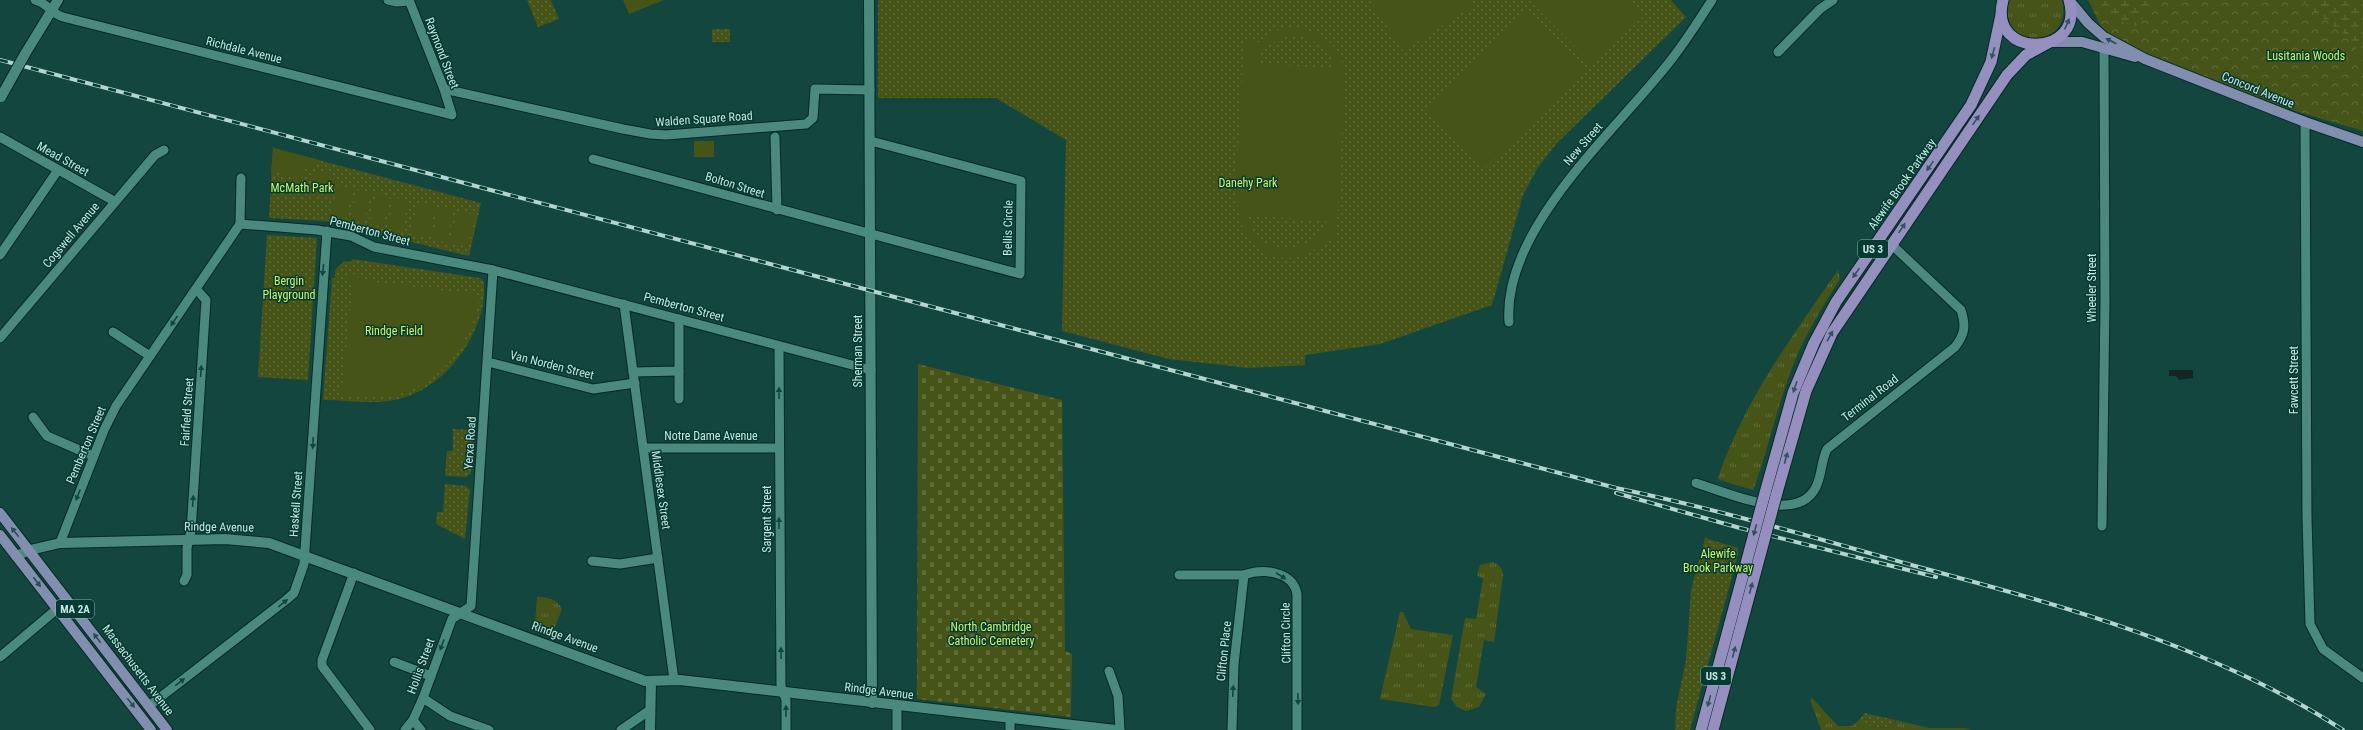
<svg xmlns="http://www.w3.org/2000/svg" width="2363" height="730" font-family="'Roboto Condensed',sans-serif">
<style>
.grass{fill:url(#grass-tufts)}
.forest{fill:url(#forest-crowns)}
.wetland{fill:url(#wetland-marsh)}
.cemetery{fill:url(#cemetery-stones)}
.park{fill:url(#park-dots)}
.garden{fill:#475418;fill-rule:evenodd}
.water{fill:#122723}
.lines{fill:none;stroke-linecap:round;stroke-linejoin:round}
.minor-casing{stroke:#062a24;stroke-width:11}
.tertiary-casing{stroke:#062a24;stroke-width:12}
.primary-casing{stroke:#062a24;stroke-width:12}
.trunk-casing{stroke:#062a24;stroke-width:13}
.minor{stroke:#4a8a7e;stroke-width:9}
.tertiary{stroke:#4a8a7e;stroke-width:10}
.primary{stroke:#828eb0;stroke-width:10}
.trunk{stroke:#958fc0;stroke-width:11}
.rail-casing{stroke:#b3d5ce;stroke-width:4}
.rail{stroke:#043b33;stroke-width:2.5;stroke-dasharray:8;stroke-linecap:butt}
.tertiary-bridge-casing{stroke:#062a24;stroke-width:12;stroke-linecap:butt}
.trunk-bridge-casing{stroke:#062a24;stroke-width:13;stroke-linecap:butt}
.tertiary-bridge{stroke:#4a8a7e;stroke-width:10}
.trunk-bridge{stroke:#958fc0;stroke-width:11}
.oneway{fill:#30545d}
.oneway2{fill:#245052}
.oneway3{fill:#0e473e}
.labels{text-anchor:middle;stroke-width:3;stroke-linejoin:round;paint-order:stroke}
.shield{fill:#043b33;stroke:#8cb3ac;stroke-width:1}
.shield-label{font-size:11px;font-weight:bold;fill:#c7e7e0}
.street-label{font-size:12px;fill:#c7e7e0;stroke:#043b33}
.park-label{font-size:12px;fill:#d2f263;stroke:#043b33}
</style>
<defs>
<pattern id="grass-tufts" width="24" height="20" patternUnits="userSpaceOnUse"><rect width="24" height="20" fill="#475418"/><path d="M3 7l-1-3M5 7V3M7 7l1-3M15 17l-1-3M17 17v-4M19 17l1-3" fill="none" stroke="#606d39"/></pattern>
<pattern id="forest-crowns" width="20" height="18" patternUnits="userSpaceOnUse"><rect width="20" height="18" fill="#475418"/><path d="M2 6a3 3 0 1 1 6 0M12 15a3 3 0 1 1 6 0" fill="none" stroke="#606d39"/></pattern>
<pattern id="wetland-marsh" width="20" height="14" patternUnits="userSpaceOnUse"><rect width="20" height="14" fill="#475418"/><path d="M1 5h8M5 5V1M11 12h8M15 12V8" fill="none" stroke="#606d39"/></pattern>
<pattern id="cemetery-stones" width="16" height="16" patternUnits="userSpaceOnUse"><rect width="16" height="16" fill="#475418"/><path d="M2 7V4a2 2 0 0 1 4 0v3zM10 15v-3a2 2 0 0 1 4 0v3z" fill="#606d39"/></pattern>
<pattern id="park-dots" width="8" height="8" patternUnits="userSpaceOnUse"><rect width="8" height="8" fill="#475418"/><path d="M2 2h.1M6 6h.1" fill="none" stroke="#606d39" stroke-width="1.8" stroke-linecap="round"/></pattern>
</defs>
<rect width="100%" height="100%" fill="#13463e"/>
<g class="grass">
<path d="M2009,0H2062C2074,51 1996,51 2009,0Z"/>
<path d="M1838,270L1840,279C1819,312 1799,345 1787,382C1774,418 1767,455 1753,490L1720,480L1718,478C1744,400 1792,337 1838,270Z"/>
<path d="M1492,562C1499,564 1502,567 1503,575L1494,642L1484,640L1476,687L1486,694L1479,707L1466,711L1457,707L1451,699L1465,618L1476,619L1483,579L1477,575L1480,565Z"/>
<path d="M537,597C547,597 557,599 562,609L554,629L535,623Z"/>
<polygon points="1400,612 1403,612 1411,629 1453,635 1439,705 1435,707 1380,699"/>
<polygon points="1812,698 1838,726 1852,726 1858,721 1865,726 1893,728 1896,720 1929,728 1964,728 1972,730 1821,730 1810,700"/>
</g>
<polygon class="forest" points="2088,0 2363,0 2363,131 2275,105 2106,37"/>
<g class="wetland">
<path d="M2100,0H2154L2137,26C2124,24 2106,13 2100,0Z"/>
<polygon points="2299,0 2361,0 2363,2 2363,62 2351,39"/>
</g>
<polygon class="cemetery" points="918,364 1062,400 1065,651 1072,654 1071,717 917,699"/>
<g class="park">
<polygon points="527,0 551,0 559,19 538,27"/>
<polygon points="878,0 1671,0 1686,17 1557,143 1538,167 1523,195 1492,305 1380,344 1305,355 1305,365 1249,368 1169,359 1062,331 1066,140 996,98 878,98"/>
<rect x="712" y="29" width="18" height="13"/>
<polygon points="273,148 481,203 469,256 325,221 269,218"/>
<polygon points="267,235 317,238 308,380 258,377"/>
<path d="M352,259L480,278L484,283C484,293 484,303 481,313C469,355 433,396 388,401C367,404 344,400 323,400L332,278H335V270L344,261L351,262Z"/>
<polygon points="453,429 473,430 471,473 466,477 445,476 447,451 453,451"/>
<polygon points="445,484 466,486 470,490 465,539 436,524 437,512 443,512"/>
<polygon points="1705,538 1738,548 1738,555 1690,730 1675,730 1676,708 1686,660 1691,590"/>
<polygon points="1865,713 1895,720 1893,728 1865,726 1858,721"/>
</g>
<g class="garden">
<polygon points="623,0 664,0 629,14"/>
<polygon points="1370,0 1469,0 1473,6 1403,51"/>
<polygon points="1529,0 1628,0 1644,16 1592,65"/>
<polygon points="1528,10 1586,71 1483,169 1425,109"/>
<path d="M1294,27C1326,32 1346,49 1345,83L1336,241H1325C1290,276 1240,253 1238,205L1235,204L1244,41L1259,42L1278,30ZM1297,36C1316,40 1330,49 1335,68L1256,64C1263,45 1278,37 1297,36ZM1248,216L1327,220C1312,258 1256,258 1248,216Z"/>
<rect x="694" y="141" width="20" height="16"/>
<polygon points="273,148 316,159 314,167 306,167 302,182 280,173 271,172"/>
<polygon points="315,171 336,176 332,195 311,190"/>
<polygon points="338,185 353,189 346,219 331,215"/>
<polygon points="357,190 371,193 364,223 350,220"/>
<polygon points="376,193 390,197 383,227 369,223"/>
<polygon points="394,197 409,201 401,231 387,228"/>
<polygon points="418,202 436,206 429,239 410,234"/>
<polygon points="439,207 454,210 446,243 432,239"/>
<polygon points="457,211 475,215 468,247 449,243"/>
<path d="M350,274H356L360,280L480,295C470,346 441,388 387,396C372,399 356,397 341,396L353,285L348,280Z"/>
</g>
<polygon class="water" points="2169,370 2193,370 2193,378 2179,380 2176,376 2169,376"/>
<g class="lines">
<g class="minor-casing">
<g id="minor">
<path d="M35,0C47,3 52,14 63,17L452,115L444,89L409,0"/>
<polyline points="388,0 397,2 409,1"/>
<polyline points="1778,52 1820,9 1833,0"/>
<polyline points="444,89 623,129 650,134 666,135 806,124 813,118 815,89 870,90"/>
<polyline points="2305,122 2307,518 2310,624 2323,649 2363,678"/>
<polyline points="0,137 114,201"/>
<polyline points="775,137 777,210"/>
<polyline points="593,159 1020,274 1021,181 871,141"/>
<polyline points="240,224 241,178"/>
<polyline points="0,255 58,170"/>
<polyline points="624,304 674,680"/>
<path d="M1509,322C1502,228 1618,129 1671,60C1686,41 1699,20 1712,0"/>
<polyline points="113,332 150,356"/>
<polyline points="0,338 155,155 164,150"/>
<polyline points="779,346 781,686 786,700 786,730"/>
<polyline points="488,362 593,389 635,383"/>
<polyline points="633,372 679,371 679,319"/>
<polyline points="679,399 679,371"/>
<polyline points="33,417 47,436 93,456"/>
<polyline points="644,448 779,448"/>
<path d="M1696,483C1726,492 1797,526 1816,487C1822,475 1821,461 1827,449L1955,347C1965,334 1966,326 1961,310L1891,244"/>
<polyline points="2102,526 2105,301 2104,49"/>
<polyline points="60,543 104,430 116,406 240,224 317,230 351,236 374,247 493,270 871,370"/>
<polyline points="592,561 620,564 658,558"/>
<polyline points="354,573 322,660 322,666 370,730"/>
<path d="M1179,575H1244C1262,568 1293,571 1297,594V730"/>
<polyline points="184,581 187,575 187,548 191,531 206,300 196,289"/>
<polyline points="0,657 57,609"/>
<polyline points="394,662 431,676"/>
<polyline points="1109,671 1118,696 1120,730"/>
<polyline points="423,698 450,716 489,730"/>
<polyline points="149,706 286,600 294,593 304,564 327,231"/>
<polyline points="897,706 897,730"/>
<polyline points="413,720 421,730"/>
<polyline points="405,730 413,720 423,698 452,619 471,606 493,270"/>
<polyline points="621,730 650,710"/>
<polyline points="1010,730 1010,719"/>
<polyline points="1232,730 1234,664 1244,575"/>
</g>
</g>
<g class="tertiary-casing">
<g id="tertiary">
<polyline points="869,0 872,703"/>
<polyline points="25,54 58,0"/>
<polyline points="16,556 30,550 60,543 225,539 269,543 645,681 680,680 1116,730"/>
<polyline points="650,730 651,682"/>
</g>
</g>
<g class="primary-casing">
<g id="primary">
<polyline points="2069,0 2088,23 2104,37 2145,59 2305,122 2363,142"/>
<polyline points="2051,42 2082,42 2135,57"/>
<polyline points="0,513 167,730"/>
<polyline points="0,535 151,730"/>
</g>
</g>
<g class="trunk-casing">
<g id="trunk">
<path d="M2003,0C1987,60 2086,58 2069,0"/>
<polyline points="1765,493 1793,393 1814,343 1836,302 1971,105 1991,62 2001,15"/>
<polyline points="1776,496 1806,391 1832,333 2007,75 2026,55 2048,43"/>
<polyline points="1701,730 1730,623"/>
<polyline points="1713,730 1741,626"/>
</g>
</g>
<use href="#minor" class="minor"/>
<use href="#tertiary" class="tertiary"/>
<use href="#primary" class="primary"/>
<use href="#trunk" class="trunk"/>
<g class="rail-casing">
<g id="rail">
<path d="M0,60L1616,488C1717,509 1816,538 1915,566C2063,606 2213,646 2343,730"/>
<polyline points="1616,493 1740,528 1936,577"/>
</g>
</g>
<use href="#rail" class="rail"/>
<g class="tertiary-bridge-casing">
<polyline id="tertiary-bridge" points="1,97 25,54"/>
</g>
<g class="trunk-bridge-casing">
<g id="trunk-bridge">
<polyline points="1730,623 1765,493"/>
<polyline points="1741,626 1776,496"/>
</g>
</g>
<use href="#tertiary-bridge" class="tertiary-bridge"/>
<use href="#trunk-bridge" class="trunk-bridge"/>
</g>
<defs><path id="oneway-solid" d="M-6-.8H1V-3.2L6.5 0L1 3.2V.8H-6Z"/></defs>
<g class="oneway">
<use href="#oneway-solid" transform="translate(2067 24) rotate(-67)"/>
<use href="#oneway-solid" transform="translate(1993 53) rotate(106)"/>
<use href="#oneway-solid" transform="translate(1976 120) rotate(-55)"/>
<use href="#oneway-solid" transform="translate(1930 166) rotate(125)"/>
<use href="#oneway-solid" transform="translate(1902 228) rotate(-56)"/>
<use href="#oneway-solid" transform="translate(1856 273) rotate(125)"/>
<use href="#oneway-solid" transform="translate(1830 336) rotate(-61)"/>
<use href="#oneway-solid" transform="translate(1795 387) rotate(109)"/>
<use href="#oneway-solid" transform="translate(1786 458) rotate(-75)"/>
<use href="#oneway-solid" transform="translate(1755 530) rotate(105)"/>
<use href="#oneway-solid" transform="translate(1751 588) rotate(-75)"/>
<use href="#oneway-solid" transform="translate(1734 652) rotate(-75)"/>
<use href="#oneway-solid" transform="translate(1709 701) rotate(105)"/>
</g>
<g class="oneway2">
<use href="#oneway-solid" transform="translate(2111 41) rotate(-152)"/>
<use href="#oneway-solid" transform="translate(15 532) rotate(-129)"/>
<use href="#oneway-solid" transform="translate(37 582) rotate(53)"/>
<use href="#oneway-solid" transform="translate(97 638) rotate(-127)"/>
<use href="#oneway-solid" transform="translate(131 703) rotate(52)"/>
</g>
<g class="oneway3">
<use href="#oneway-solid" transform="translate(323 270) rotate(96)"/>
<use href="#oneway-solid" transform="translate(174 321) rotate(124)"/>
<use href="#oneway-solid" transform="translate(201 371) rotate(-86)"/>
<use href="#oneway-solid" transform="translate(779 393) rotate(-90)"/>
<use href="#oneway-solid" transform="translate(313 443) rotate(93)"/>
<use href="#oneway-solid" transform="translate(78 495) rotate(112)"/>
<use href="#oneway-solid" transform="translate(193 501) rotate(-86)"/>
<use href="#oneway-solid" transform="translate(779 523) rotate(-90)"/>
<use href="#oneway-solid" transform="translate(1281 576) rotate(33)"/>
<use href="#oneway-solid" transform="translate(283 603) rotate(-39)"/>
<use href="#oneway-solid" transform="translate(442 645) rotate(110)"/>
<use href="#oneway-solid" transform="translate(781 653) rotate(-91)"/>
<use href="#oneway-solid" transform="translate(180 682) rotate(-38)"/>
<use href="#oneway-solid" transform="translate(1233 691) rotate(-87)"/>
<use href="#oneway-solid" transform="translate(1298 699) rotate(89)"/>
<use href="#oneway-solid" transform="translate(786 711) rotate(-90)"/>
</g>
<g class="labels">
<g class="shield">
<rect x="1858" y="240" width="30" height="18" rx="3"/>
<rect x="56" y="600" width="38" height="18" rx="3"/>
<rect x="1701" y="667" width="30" height="18" rx="3"/>
</g>
<g class="shield-label">
<text x="1873" y="253">US 3</text>
<text x="75" y="613">MA 2A</text>
<text x="1716" y="680">US 3</text>
</g>
<g class="street-label">
<text transform="translate(244 50) rotate(14)" y="4">Richdale Avenue</text>
<text transform="translate(442 53) rotate(69)" y="4">Raymond Street</text>
<text transform="translate(2258 90) rotate(22)" y="4">Concord Avenue</text>
<text transform="translate(704 119) rotate(-4)" y="4">Walden Square Road</text>
<text transform="translate(1583 144) rotate(-49)" y="4">New Street</text>
<text transform="translate(63 159) rotate(29)" y="4">Mead Street</text>
<text transform="translate(1902 184) rotate(-55)" y="4">Alewife Brook Parkway</text>
<text transform="translate(735 185) rotate(17)" y="4">Bolton Street</text>
<text transform="translate(1008 228) rotate(-89)" y="4">Bellis Circle</text>
<text transform="translate(370 231) rotate(15)" y="4">Pemberton Street</text>
<text transform="translate(71 235) rotate(-50)" y="4">Cogswell Avenue</text>
<text transform="translate(2092 288) rotate(-90)" y="4">Wheeler Street</text>
<text transform="translate(684 307) rotate(15)" y="4">Pemberton Street</text>
<text transform="translate(858 351) rotate(-90)" y="4">Sherman Street</text>
<text transform="translate(552 365) rotate(14)" y="4">Van Norden Street</text>
<text transform="translate(2294 380) rotate(-90)" y="4">Fawcett Street</text>
<text transform="translate(1870 398) rotate(-38)" y="4">Terminal Road</text>
<text transform="translate(187 412) rotate(-86)" y="4">Fairfield Street</text>
<text x="711" y="440">Notre Dame Avenue</text>
<text transform="translate(470 443) rotate(-86)" y="4">Yerxa Road</text>
<text transform="translate(86 445) rotate(-67)" y="4">Pemberton Street</text>
<text transform="translate(661 490) rotate(82)" y="4">Middlesex Street</text>
<text transform="translate(296 504) rotate(-86)" y="4">Haskell Street</text>
<text transform="translate(767 519) rotate(-90)" y="4">Sargent Street</text>
<text transform="translate(219 527) rotate(1)" y="4">Rindge Avenue</text>
<text transform="translate(1286 633) rotate(-91)" y="4">Clifton Circle</text>
<text transform="translate(565 637) rotate(20)" y="4">Rindge Avenue</text>
<text transform="translate(1224 651) rotate(-84)" y="4">Clifton Place</text>
<text transform="translate(421 666) rotate(-70)" y="4">Hollis Street</text>
<text transform="translate(138 670) rotate(53)" y="4">Massachusetts Avenue</text>
<text transform="translate(879 691) rotate(7)" y="4">Rindge Avenue</text>
</g>
<g class="park-label">
<text x="2306" y="60">Lusitania Woods</text>
<text x="1248" y="187">Danehy Park</text>
<text x="302" y="192">McMath Park</text>
<text x="289" y="285">Bergin<tspan x="289" dy="14">Playground</tspan></text>
<text x="394" y="335">Rindge Field</text>
<text x="1718" y="558">Alewife<tspan x="1718" dy="14">Brook Parkway</tspan></text>
<text x="991" y="631">North Cambridge<tspan x="991" dy="14">Catholic Cemetery</tspan></text>
</g>
</g>
</svg>
